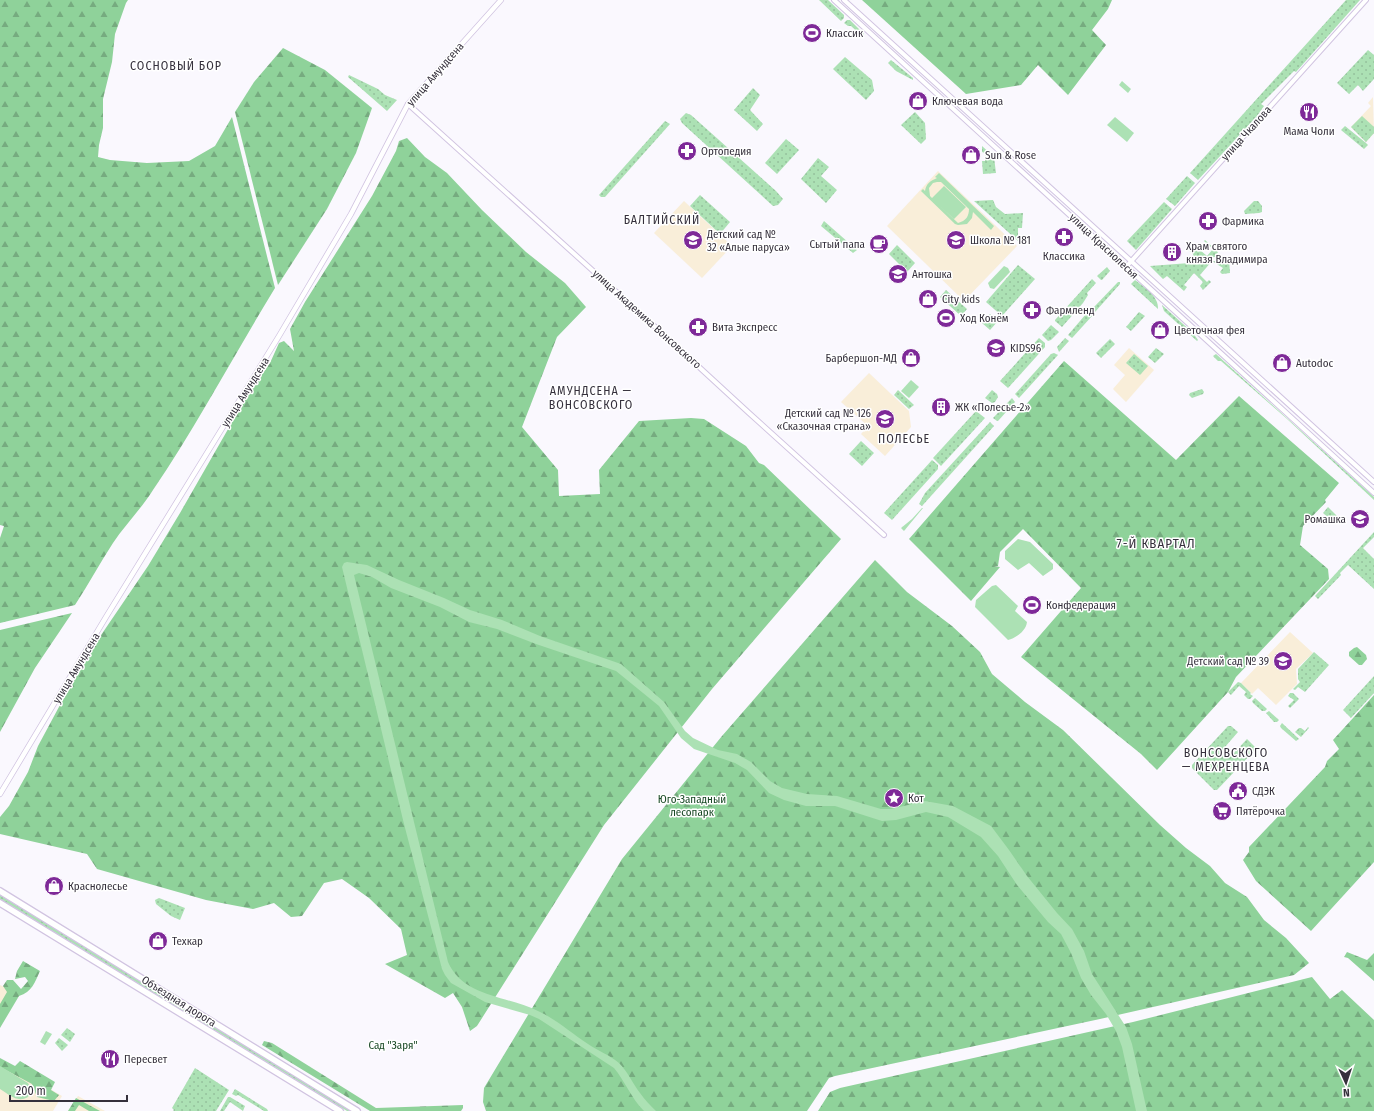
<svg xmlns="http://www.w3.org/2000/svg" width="1374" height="1111" font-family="'Fira Sans Condensed',sans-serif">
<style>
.education{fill:#f9eed9}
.green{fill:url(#green-dots)}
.forest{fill:url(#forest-firs)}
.pitch{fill:#ace1b4;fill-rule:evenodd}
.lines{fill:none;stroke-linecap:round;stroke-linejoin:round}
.tertiary-casing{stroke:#d1c4e1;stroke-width:6}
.secondary-casing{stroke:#d1c4e1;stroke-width:6}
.primary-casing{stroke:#d1c4e1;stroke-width:8}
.tertiary{stroke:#fff;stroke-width:4}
.secondary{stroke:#fff;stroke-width:4.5}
.primary{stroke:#fff;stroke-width:5.5}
.labels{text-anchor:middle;stroke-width:3;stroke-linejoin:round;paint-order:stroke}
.poi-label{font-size:11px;fill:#35303c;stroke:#fff;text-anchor:start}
.street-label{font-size:11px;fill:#35303c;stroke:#fff}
.park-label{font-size:11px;fill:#174723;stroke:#fff}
.neighbourhood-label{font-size:12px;letter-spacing:1px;fill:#35303c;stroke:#fff}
.quarter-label{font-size:13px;letter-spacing:1px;fill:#35303c;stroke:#fff}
</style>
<defs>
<pattern id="green-dots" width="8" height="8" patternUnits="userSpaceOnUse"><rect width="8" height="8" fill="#ace1b4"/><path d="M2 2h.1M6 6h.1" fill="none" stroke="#95c19c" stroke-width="1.8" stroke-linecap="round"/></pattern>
<pattern id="forest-firs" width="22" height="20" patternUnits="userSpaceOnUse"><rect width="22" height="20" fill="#8fd29a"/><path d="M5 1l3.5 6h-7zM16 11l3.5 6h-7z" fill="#76ab7f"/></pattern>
</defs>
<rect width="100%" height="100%" fill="#faf8fe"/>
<g class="education">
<polygon points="1373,97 1374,133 1366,142 1351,127 1371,106 1368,103"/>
<polygon points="938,171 1017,246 964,301 887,226"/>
<polygon points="684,201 732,246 702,278 654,233"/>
<polygon points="1129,348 1154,370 1126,402 1113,389 1125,375 1114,365"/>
<polygon points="869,373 909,411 911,427 885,456 861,434 868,426 841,402"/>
<polygon points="1290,632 1313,653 1296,669 1297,684 1276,705 1258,688 1252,694 1241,683"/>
<polygon points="0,985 15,992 0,1018"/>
<polygon points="0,1059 62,1096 53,1111 0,1111"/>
<polygon points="78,1096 105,1111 68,1111"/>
</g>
<g class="green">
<polygon points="819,0 828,0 844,15 844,18 841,21"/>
<polygon points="1346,0 1360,0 1296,72 1294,71 1261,104 1264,106 1257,116 1198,180 1190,173"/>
<polygon points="847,20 850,20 864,34 862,36 851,26 848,26 844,23"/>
<polygon points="1368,50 1374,55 1374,79 1363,91 1358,85 1349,94 1337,83"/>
<polygon points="845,57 872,80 874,91 866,100 833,69"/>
<polygon points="891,60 913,78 913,80 896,71 888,63"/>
<polygon points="349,75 378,89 385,95 397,100 387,111 348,77"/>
<polygon points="753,88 760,95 750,110 763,124 757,131 734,110"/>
<polygon points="915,112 925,123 926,139 921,144 901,125"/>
<polygon points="686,113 691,115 776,191 783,199 778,205 773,206 682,123 680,119"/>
<polygon points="1362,116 1374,127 1374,133 1366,142 1351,127"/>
<polygon points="665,121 670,124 605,197 601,197 599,195"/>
<polygon points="1345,126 1366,143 1368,145 1364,149 1341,130"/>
<polygon points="786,139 799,150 777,174 765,163"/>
<polygon points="982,146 994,157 996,173 983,174 982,161 985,161 985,153 982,152"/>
<polygon points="818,158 829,167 821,176 837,190 826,203 801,179"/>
<polygon points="1187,176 1195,183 1175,206 1166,199"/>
<polygon points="700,195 730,222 720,234 690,206"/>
<polygon points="993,200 996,207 1005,214 1023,213 1022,228 1018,228 1018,241 974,201"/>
<polygon points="1254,201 1258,201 1262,206 1262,212 1259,213 1245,214 1244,211"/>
<polygon points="1164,202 1172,209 1136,250 1127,241"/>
<polygon points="824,221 857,250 853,253 821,226"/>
<polygon points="1205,240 1218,252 1215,257 1194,259 1193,254 1186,248 1189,244 1198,252 1200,250 1207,256 1213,249 1204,241"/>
<polygon points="897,245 915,263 907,272 889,254"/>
<polygon points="1229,260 1230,273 1222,274 1220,272 1223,268 1212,261 1200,275 1207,282 1209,280 1211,282 1203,290 1200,286 1203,282 1194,273 1184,285 1187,287 1184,291 1167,276 1163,279 1150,266"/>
<polygon points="1018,265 1035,279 1002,316 986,302"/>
<polygon points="1107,267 1110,271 1102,280 1101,280 1097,276"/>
<polygon points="1092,279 1096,283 1087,293 1088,295 1083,303 1062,327 1055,321 1055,320"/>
<path d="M1135,280C1144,287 1159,296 1158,309L1131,284Z"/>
<polygon points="1118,282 1120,282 1120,284 1095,312 1094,307"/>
<polygon points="946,290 967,309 961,316 940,297"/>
<polygon points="1162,305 1193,333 1198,340 1197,341 1164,311"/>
<polygon points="1139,312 1145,316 1131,331 1126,327"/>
<polygon points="1089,313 1092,316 1073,337 1072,338 1068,335 1086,314"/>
<polygon points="990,314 998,321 990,330 982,323"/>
<polygon points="1051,325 1059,332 1051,340 1048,341 1042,335"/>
<polygon points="1039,338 1045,343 1045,347 1008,388 1000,381"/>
<polygon points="1065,338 1069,341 1059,352 1057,347"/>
<polygon points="1110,339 1115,344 1101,358 1096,353"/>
<polygon points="1156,348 1164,354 1155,363 1148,357"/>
<polygon points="1054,353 1058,355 1019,398 1015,394 1051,354"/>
<polygon points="1134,354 1148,366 1140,375 1126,363"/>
<polygon points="1216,354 1374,497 1374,500 1286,418 1221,361 1218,361 1213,356"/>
<polygon points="1202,389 1204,392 1203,394 1192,398 1189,395 1190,393"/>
<polygon points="898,390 914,405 909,409 894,395"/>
<polygon points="992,390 997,394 998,397 995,402 992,403 985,398"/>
<polygon points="1012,398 1015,402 998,421 997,421 993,418"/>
<polygon points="976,411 985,418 941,466 933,458"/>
<polygon points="990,422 994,426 922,506 919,504 925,493"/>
<polygon points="861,441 874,453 862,466 849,454"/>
<polygon points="932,460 938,465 938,469 892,520 884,513"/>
<polygon points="1328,507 1338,517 1333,522 1323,513"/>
<polygon points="922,508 923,508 904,531 901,528 912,519"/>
<polygon points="1374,532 1374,537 1363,548 1374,559 1374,589 1348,565 1340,573 1341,575 1318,599 1315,596"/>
<polygon points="1314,652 1329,665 1305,692 1298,687 1295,690 1293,689 1300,682 1298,679 1298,669"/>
<polygon points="1374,676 1374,693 1351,718 1343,710"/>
<polygon points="1238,682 1241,683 1251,693 1250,694 1253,696 1250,699 1248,699 1244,695 1246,692 1239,686 1231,695 1228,692"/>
<polygon points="1290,693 1293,693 1299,699 1290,708 1288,706 1294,700 1288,696"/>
<polygon points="1255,698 1267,709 1265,711 1262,711 1253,703 1252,701"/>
<polygon points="1269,711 1279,720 1277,722 1274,722 1266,713"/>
<polygon points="1282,723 1299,739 1296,741 1281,728 1280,726"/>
<polygon points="1228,726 1231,726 1238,732 1225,747 1233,754 1247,739 1255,747 1255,750 1217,790 1214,790 1192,768 1192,765"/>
<polygon points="1308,727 1309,728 1301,737 1295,732 1299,728 1301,728 1305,731"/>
<polygon points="0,895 354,1111 347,1111 0,899"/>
<polygon points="159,898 185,908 180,920 171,916 156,904 155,900"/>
<polygon points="67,1028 75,1034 70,1042 61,1035"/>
<polygon points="59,1038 68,1045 62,1051 55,1043"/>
<polygon points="195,1068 229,1090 216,1111 173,1111 174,1110 172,1108"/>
<polygon points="235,1089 267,1109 268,1111 264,1111 238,1095 236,1096 232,1094"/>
<polygon points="230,1097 245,1106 243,1111 230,1102 224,1111 220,1111 228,1097"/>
</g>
<g class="forest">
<path d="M0,0H128L126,3L115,34L112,62L103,99V128L99,145L98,157L110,160L147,163L189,161L215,146L232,117L275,288C234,355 197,425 153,490C141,509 125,525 113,543C100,563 88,585 75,605L0,623V538L4,526L0,525Z"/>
<polygon points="862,0 1112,0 1108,9 1092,30 1106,45 1068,95 1038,65 1021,85 966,94"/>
<polygon points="283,48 325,70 372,108 356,153 327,209 278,285 235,112 254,82"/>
<polygon points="407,138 425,157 447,173 482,210 526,252 565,283 586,307 557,337 522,427 558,470 559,496 600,494 599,470 639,421 691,418 704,419 746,446 759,463 764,465 841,539 712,689 604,825 477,1026 470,1031 462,1007 453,993 445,998 385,964 407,955 401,929 369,898 342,879 324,883 302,916 291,917 274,903 253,909 206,900 97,869 87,854 0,834 0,817 9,806 28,772 38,746 60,705 97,641 148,566 180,513 247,396 270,363 279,343 284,341 294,351 290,329 305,302 372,196 396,151 399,141"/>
<polygon points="1064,361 1176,460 1239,396 1339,483 1325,500 1326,502 1303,526 1300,545 1328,569 1329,579 1236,677 1228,692 1157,770 1141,754 1021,657 1081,588 1023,529 1000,552 998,566 994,566 1000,567 971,601 909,539"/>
<polygon points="875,560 907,592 952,626 980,652 992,674 1025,702 1063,730 1160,825 1186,848 1210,866 1225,883 1247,897 1264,920 1286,938 1309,963 1294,975 1100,1019 835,1076 829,1078 807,1111 486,1111 483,1102 484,1088 622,859 722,736"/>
<polygon points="72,613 35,668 0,732 0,630"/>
<polygon points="1357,647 1366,655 1367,659 1362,665 1359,665 1349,656 1349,652 1354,648"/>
<polygon points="1374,695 1374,862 1311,931 1256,881 1243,860 1249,852 1249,847 1325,767 1327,761 1339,749 1333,740"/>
<polygon points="1347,952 1367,960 1374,953 1374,981 1348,958 1344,957"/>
<path d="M23,961L40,971C35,982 32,992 19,996L0,1028V1004L7,992L3,986L7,980H13L21,989L28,981L25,977L15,979L17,971Z"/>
<polygon points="1312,977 1330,999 1342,990 1374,1020 1374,1111 818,1111 830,1092 840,1088 1133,1022"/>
<polygon points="264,1041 272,1043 376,1108 463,1105 463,1108 461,1111 370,1111 262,1045"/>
<polygon points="0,1058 15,1066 20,1061 55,1082 51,1090 59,1095 54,1101 37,1097 32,1084 0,1067"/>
<polygon points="76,1098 100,1111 89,1111 79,1105 75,1111 68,1111"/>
</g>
<g class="pitch">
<polygon points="1122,81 1131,89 1128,93 1119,85"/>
<polygon points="1115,117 1134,133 1127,142 1107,125"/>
<path d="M939,173L994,226L991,230L973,212L972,218L967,224L958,225L955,224L921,191L923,189L925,191C926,184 930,181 937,178L935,177ZM937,182H941L969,209C969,216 966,221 958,223L940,206L954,219L966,207L944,186L932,198L930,196L929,188L933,183Z"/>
<polygon points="1004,266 1008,268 1010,272 994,289 990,288 988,283"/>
<polygon points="911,380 919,387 909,398 901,391"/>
<polygon points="1018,539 1030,542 1053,564 1053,569 1043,576 1029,563 1018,570 1005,559 1005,551"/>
<path d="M347,562L367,565L399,580L444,598L470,610L502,620L540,636L621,664L664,702L685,731L693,738L718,750L737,754L751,762L770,781L782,788L807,794L837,796L881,809H891L925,801L953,806L991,826L1009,850L1027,876L1057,913L1072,929L1084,951L1092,974L1126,1027L1132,1044L1147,1111H1136L1122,1047L1116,1031L1106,1014L1091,995L1081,978L1071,953L1061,934L1048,922L1017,885L998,856L981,837L948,817L926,812L896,820L882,821L835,806H806L784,800L769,793L747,770L735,763L694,749L681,738L659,706L616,671L536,644L497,629L469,622L440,607L391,588L372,577L359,573L354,575L448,962C463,997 508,996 538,1011C556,1019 571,1033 588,1044C598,1051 610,1055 619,1063C628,1072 633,1084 640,1093C645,1100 650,1105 656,1111H644C631,1098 625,1081 614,1068L539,1019L530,1015L485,1002L451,983L445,975L442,969L404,824L342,567L344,563Z"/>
<path d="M996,585L1018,606L1015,611L1027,622C1026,631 1016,638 1008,640L975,607L976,600L992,586Z"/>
<polygon points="46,1031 52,1034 45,1045 40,1042"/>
<path d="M0,1066L28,1083C31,1088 31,1092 28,1097C17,1103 10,1095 0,1089Z"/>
</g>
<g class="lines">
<g class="tertiary-casing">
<g id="tertiary">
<path d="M834,0C1014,164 1194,329 1374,493"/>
<polyline points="844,0 1374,482"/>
<polyline points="408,104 662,333 749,413 884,535"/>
<polyline points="1126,267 1366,0"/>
</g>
</g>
<g class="secondary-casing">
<polyline id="secondary" points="0,794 106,617 279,336 351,214 408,104 501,0"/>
</g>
<g class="primary-casing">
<g id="primary">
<polyline points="0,891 357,1111"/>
<polyline points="0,903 340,1111"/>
</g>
</g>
<use href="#tertiary" class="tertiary"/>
<use href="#secondary" class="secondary"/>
<use href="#primary" class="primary"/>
</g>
<defs>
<g id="stadium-disc" transform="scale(1)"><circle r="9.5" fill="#7e2998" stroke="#fff"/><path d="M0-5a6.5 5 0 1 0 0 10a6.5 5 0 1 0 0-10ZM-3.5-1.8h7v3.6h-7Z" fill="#fff"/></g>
<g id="shop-disc" transform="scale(1)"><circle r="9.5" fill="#7e2998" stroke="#fff"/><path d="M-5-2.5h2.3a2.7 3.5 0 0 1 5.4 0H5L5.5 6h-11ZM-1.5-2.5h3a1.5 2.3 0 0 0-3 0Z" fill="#fff"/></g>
<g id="restaurant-disc" transform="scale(1)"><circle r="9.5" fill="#7e2998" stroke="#fff"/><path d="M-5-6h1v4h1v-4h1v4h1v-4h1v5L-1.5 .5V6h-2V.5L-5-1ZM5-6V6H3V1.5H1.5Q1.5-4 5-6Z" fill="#fff"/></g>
<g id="pharmacy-disc" transform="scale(1)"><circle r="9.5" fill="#7e2998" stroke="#fff"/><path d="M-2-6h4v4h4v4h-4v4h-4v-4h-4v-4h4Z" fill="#fff"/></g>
<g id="school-disc" transform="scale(1)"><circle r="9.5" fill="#7e2998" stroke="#fff"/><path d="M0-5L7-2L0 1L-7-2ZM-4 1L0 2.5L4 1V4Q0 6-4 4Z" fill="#fff"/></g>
<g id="cafe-disc" transform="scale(1)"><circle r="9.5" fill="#7e2998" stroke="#fff"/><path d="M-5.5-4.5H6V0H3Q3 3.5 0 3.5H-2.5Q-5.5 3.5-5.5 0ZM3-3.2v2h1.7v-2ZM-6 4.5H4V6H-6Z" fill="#fff"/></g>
<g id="building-disc" transform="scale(1)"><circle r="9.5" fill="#7e2998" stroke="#fff"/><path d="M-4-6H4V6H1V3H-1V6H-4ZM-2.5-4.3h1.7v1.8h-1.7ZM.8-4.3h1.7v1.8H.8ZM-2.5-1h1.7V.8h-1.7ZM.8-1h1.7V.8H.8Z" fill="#fff"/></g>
<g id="civic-disc" transform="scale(1)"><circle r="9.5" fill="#7e2998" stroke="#fff"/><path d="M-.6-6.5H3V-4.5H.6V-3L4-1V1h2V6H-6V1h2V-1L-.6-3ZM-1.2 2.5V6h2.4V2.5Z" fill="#fff"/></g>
<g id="sight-disc" transform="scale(1)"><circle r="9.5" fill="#7e2998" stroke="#fff"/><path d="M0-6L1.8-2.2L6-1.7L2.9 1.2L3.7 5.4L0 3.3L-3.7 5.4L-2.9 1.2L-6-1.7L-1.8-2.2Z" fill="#fff"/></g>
<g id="supermarket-disc" transform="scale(1)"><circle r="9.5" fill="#7e2998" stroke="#fff"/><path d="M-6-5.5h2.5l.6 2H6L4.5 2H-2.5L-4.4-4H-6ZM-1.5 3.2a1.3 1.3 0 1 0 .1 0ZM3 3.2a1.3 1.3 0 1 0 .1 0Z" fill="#fff"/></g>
</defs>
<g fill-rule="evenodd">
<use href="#stadium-disc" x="812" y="33"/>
<use href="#shop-disc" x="918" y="101"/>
<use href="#restaurant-disc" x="1309" y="112"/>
<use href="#pharmacy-disc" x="687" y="151"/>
<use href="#shop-disc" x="971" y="155"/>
<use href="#pharmacy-disc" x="1208" y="221"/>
<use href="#pharmacy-disc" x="1064" y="237"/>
<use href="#school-disc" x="693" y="240"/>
<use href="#school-disc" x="956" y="240"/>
<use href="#cafe-disc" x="879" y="244"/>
<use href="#building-disc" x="1172" y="252"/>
<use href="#school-disc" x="898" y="274"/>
<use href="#shop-disc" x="928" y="299"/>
<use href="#pharmacy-disc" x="1032" y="310"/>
<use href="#stadium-disc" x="946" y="318"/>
<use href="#pharmacy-disc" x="698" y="327"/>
<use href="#shop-disc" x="1160" y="330"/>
<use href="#school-disc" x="996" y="348"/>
<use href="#shop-disc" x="911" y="358"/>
<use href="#shop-disc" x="1282" y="363"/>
<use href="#building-disc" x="941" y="407"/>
<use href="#school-disc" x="885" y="419"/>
<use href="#school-disc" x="1360" y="519"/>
<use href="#stadium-disc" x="1032" y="605"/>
<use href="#school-disc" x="1283" y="661"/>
<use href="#civic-disc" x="1238" y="791"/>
<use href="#sight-disc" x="894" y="798"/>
<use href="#supermarket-disc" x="1222" y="811"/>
<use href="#shop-disc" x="54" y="886"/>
<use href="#shop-disc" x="158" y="941"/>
<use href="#restaurant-disc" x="110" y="1059"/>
</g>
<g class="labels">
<g class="poi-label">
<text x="826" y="37">Классик</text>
<text x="932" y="105">Ключевая вода</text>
<text x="1309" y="135" text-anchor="middle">Мама Чоли</text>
<text x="701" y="155">Ортопедия</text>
<text x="985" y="159">Sun &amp; Rose</text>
<text x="1222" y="225">Фармика</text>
<text x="707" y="238">Детский сад №<tspan x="707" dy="13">32 «Алые паруса»</tspan></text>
<text x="970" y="244">Школа № 181</text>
<text x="865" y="248" text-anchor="end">Сытый папа</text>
<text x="1186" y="250">Храм святого<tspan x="1186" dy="13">князя Владимира</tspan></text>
<text x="1064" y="260" text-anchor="middle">Классика</text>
<text x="912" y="278">Антошка</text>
<text x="942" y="303">City kids</text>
<text x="1046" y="314">Фармленд</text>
<text x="960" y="322">Ход Конём</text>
<text x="712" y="331">Вита Экспресс</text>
<text x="1174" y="334">Цветочная фея</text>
<text x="1010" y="352">KIDS96</text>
<text x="897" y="362" text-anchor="end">Барбершоп-МД</text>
<text x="1296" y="367">Autodoc</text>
<text x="955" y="411">ЖК «Полесье-2»</text>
<text x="871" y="417" text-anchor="end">Детский сад № 126<tspan x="871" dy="13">«Сказочная страна»</tspan></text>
<text x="1346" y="523" text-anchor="end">Ромашка</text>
<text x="1046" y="609">Конфедерация</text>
<text x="1269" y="665" text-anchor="end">Детский сад № 39</text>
<text x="1252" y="795">СДЭК</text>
<text x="908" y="802">Кот</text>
<text x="1236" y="815">Пятёрочка</text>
<text x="68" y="890">Краснолесье</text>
<text x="172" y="945">Техкар</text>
<text x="124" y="1063">Пересвет</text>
</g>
<g class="street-label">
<text transform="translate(435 74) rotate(-49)" y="4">улица Амундсена</text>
<text transform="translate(1246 133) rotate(-48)" y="4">улица Чкалова</text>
<text transform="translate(1104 246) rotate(43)" y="4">улица Краснолесья</text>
<text transform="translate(647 319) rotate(42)" y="4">улица Академика Вонсовского</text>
<text transform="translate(245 392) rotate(-58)" y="4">улица Амундсена</text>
<text transform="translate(76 668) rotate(-59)" y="4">улица Амундсена</text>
<text transform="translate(179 1001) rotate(32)" y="4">Объездная дорога</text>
</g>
<g class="park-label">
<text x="692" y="803">Юго-Западный<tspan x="692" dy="13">лесопарк</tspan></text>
<text x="393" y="1049">Сад "Заря"</text>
</g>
<g class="neighbourhood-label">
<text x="176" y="70">СОСНОВЫЙ БОР</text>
<text x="662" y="224">БАЛТИЙСКИЙ</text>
<text x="591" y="395">АМУНДСЕНА —<tspan x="591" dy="14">ВОНСОВСКОГО</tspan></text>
<text x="904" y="443">ПОЛЕСЬЕ</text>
<text x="1226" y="757">ВОНСОВСКОГО<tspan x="1226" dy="14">— МЕХРЕНЦЕВА</tspan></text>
</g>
<g class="quarter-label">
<text x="1156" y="548">7-Й КВАРТАЛ</text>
</g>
</g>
<g transform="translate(1346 1083) rotate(177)" stroke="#ffffff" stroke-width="3" paint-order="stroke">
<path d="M0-3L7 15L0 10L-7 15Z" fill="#35303c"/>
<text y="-6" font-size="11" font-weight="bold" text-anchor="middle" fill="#35303c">N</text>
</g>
<path d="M10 1095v6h117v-6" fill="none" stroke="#35303c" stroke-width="2"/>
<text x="16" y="1095" font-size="12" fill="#35303c" stroke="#ffffff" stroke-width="3" paint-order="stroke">200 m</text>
</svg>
